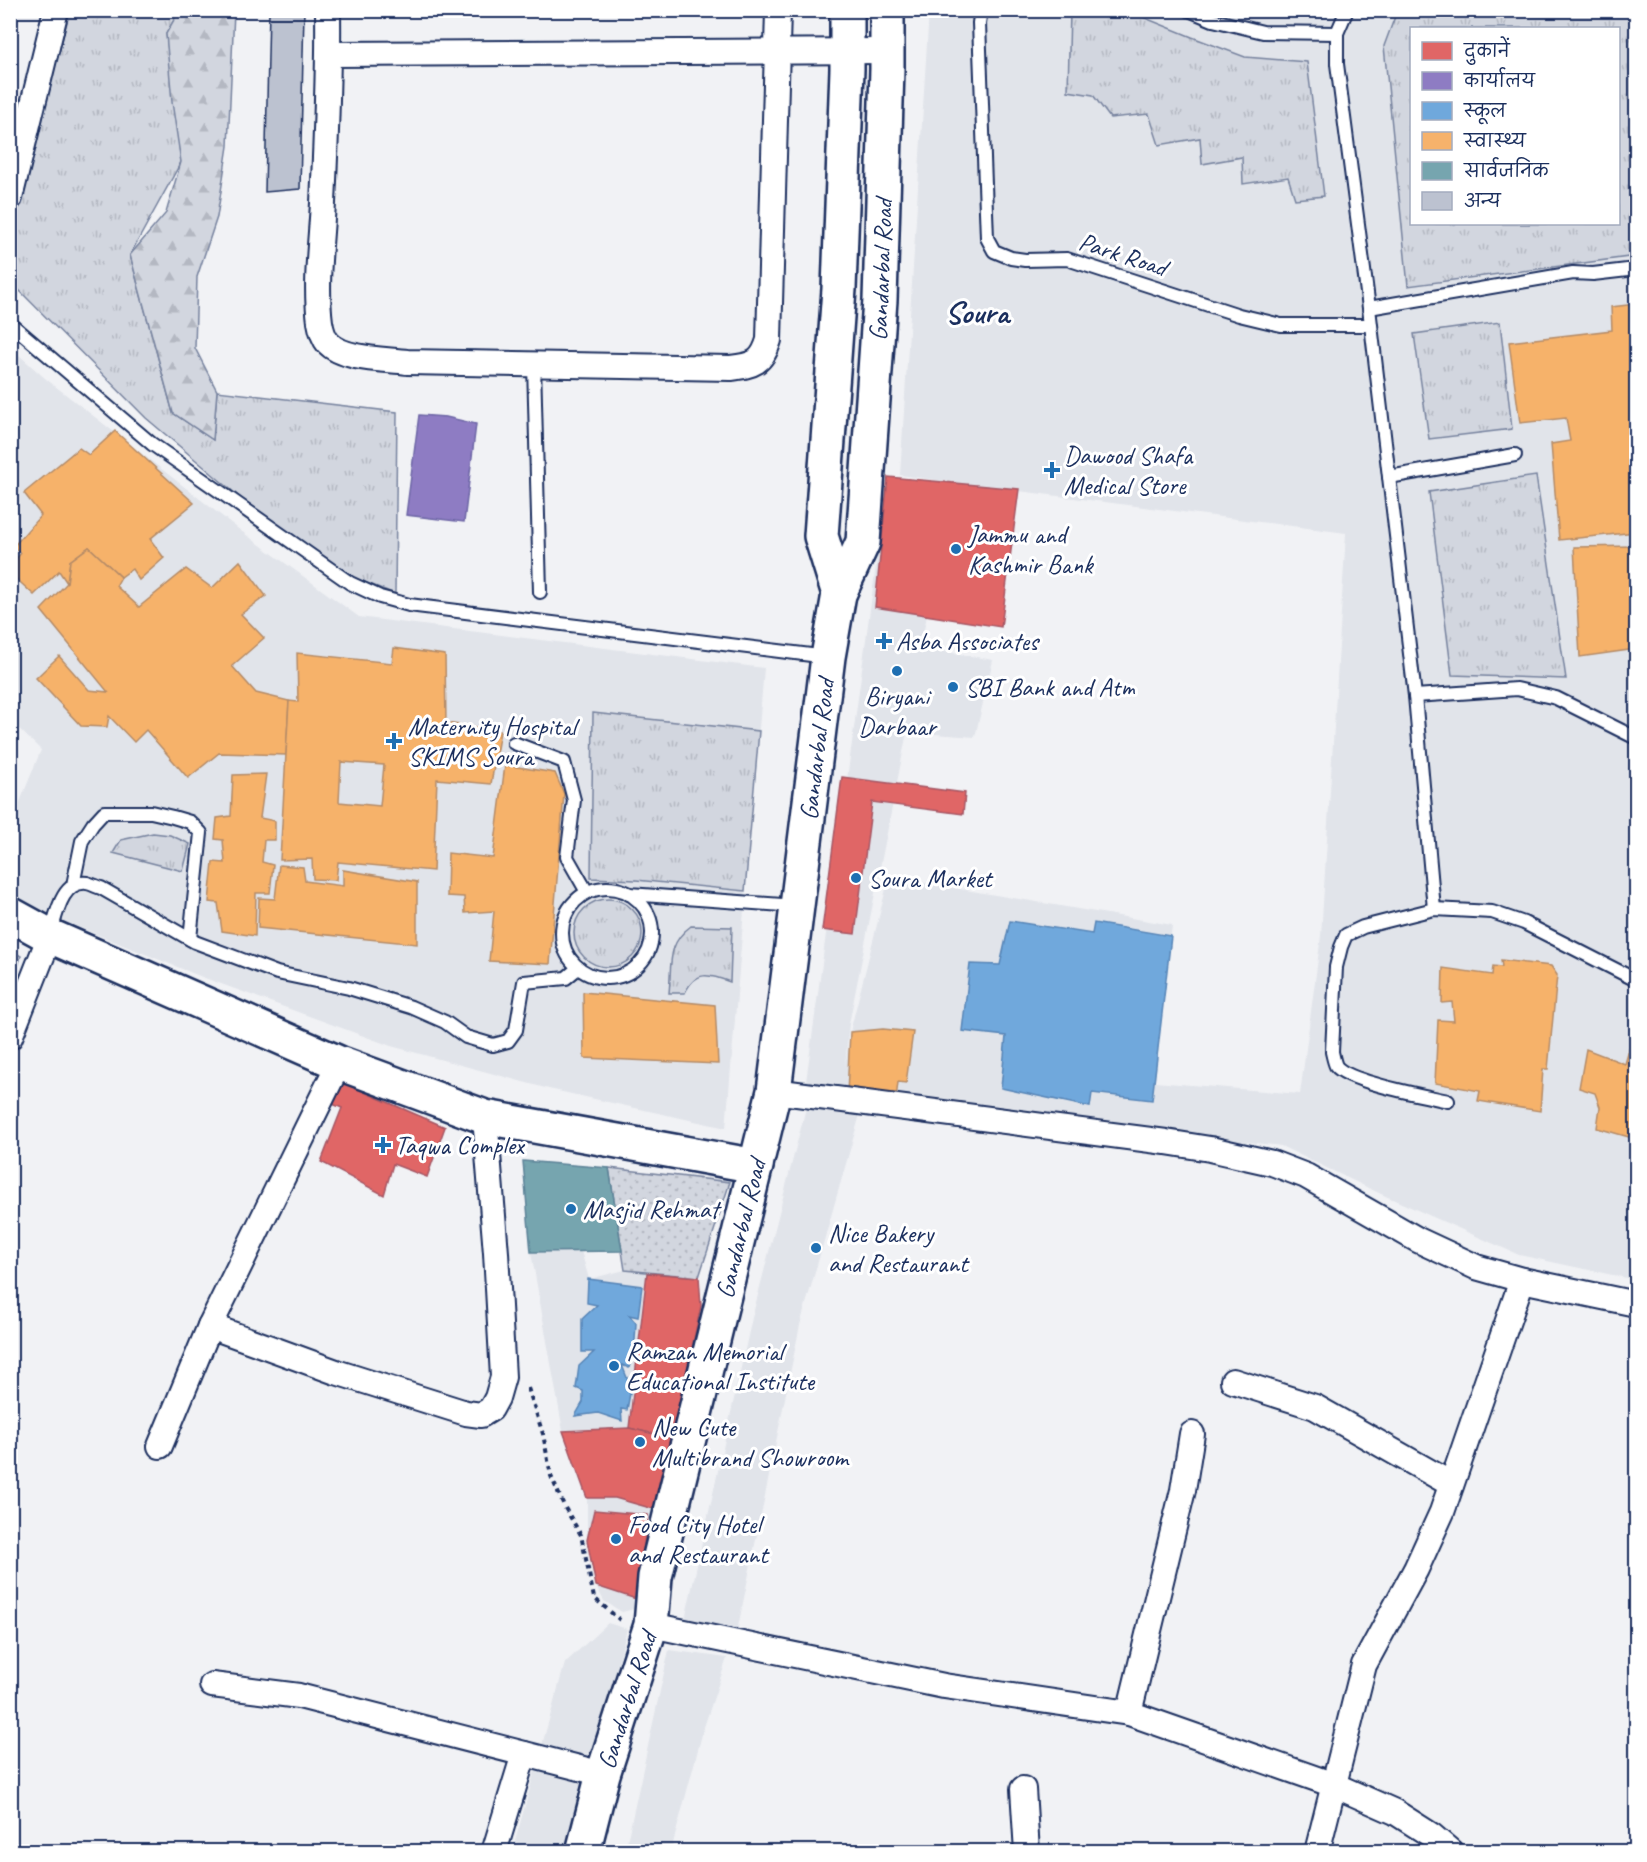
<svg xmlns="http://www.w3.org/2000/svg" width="1647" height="1862" font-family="Caveat,'Playpen Sans Deva',sans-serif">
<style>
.built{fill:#e1e4ea;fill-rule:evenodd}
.grass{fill:url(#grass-tufts);stroke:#76829e;stroke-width:1.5;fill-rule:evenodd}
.forest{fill:url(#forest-firs);stroke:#76829e;stroke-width:1.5}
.park{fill:url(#park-dots);stroke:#76829e;stroke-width:1.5}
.shops{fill:#e06666;stroke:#a55664;stroke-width:1.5}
.offices{fill:#8e7cc3;stroke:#6c65a5;stroke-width:1.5}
.schools{fill:#6fa8dc;stroke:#5684b6;stroke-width:1.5}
.health{fill:#f6b26b;stroke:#b48b67;stroke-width:1.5;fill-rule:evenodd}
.public{fill:#76a5af;stroke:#5b8297;stroke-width:1.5}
.building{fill:#bcc2d0;stroke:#1b2f5e;stroke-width:1.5}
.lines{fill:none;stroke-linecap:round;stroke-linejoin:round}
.service-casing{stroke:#1b2f5e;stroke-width:16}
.minor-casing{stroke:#1b2f5e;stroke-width:28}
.primary-casing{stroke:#1b2f5e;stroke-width:38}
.path{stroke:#1b2f5e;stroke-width:4;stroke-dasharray:4.5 4.5;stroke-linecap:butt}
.service{stroke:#fff;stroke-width:12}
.minor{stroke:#fff;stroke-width:24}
.primary{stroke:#fff;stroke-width:33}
.poi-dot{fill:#1f6fb2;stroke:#fff;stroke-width:2}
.labels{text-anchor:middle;stroke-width:6;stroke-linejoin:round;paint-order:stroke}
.street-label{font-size:26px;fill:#1b2f5e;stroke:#fff}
.poi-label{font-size:26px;fill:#1b2f5e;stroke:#fff;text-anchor:start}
.district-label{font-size:32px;font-weight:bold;fill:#1b2f5e;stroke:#fff}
</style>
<defs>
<pattern id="grass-tufts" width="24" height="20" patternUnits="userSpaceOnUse" patternTransform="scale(1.5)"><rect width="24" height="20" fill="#d2d6df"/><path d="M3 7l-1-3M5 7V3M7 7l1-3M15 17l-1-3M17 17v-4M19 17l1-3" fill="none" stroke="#b4b8c2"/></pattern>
<pattern id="forest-firs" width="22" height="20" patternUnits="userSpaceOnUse" patternTransform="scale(1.5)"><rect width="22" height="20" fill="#d2d6df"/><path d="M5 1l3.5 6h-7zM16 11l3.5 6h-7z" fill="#b4b8c2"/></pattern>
<pattern id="park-dots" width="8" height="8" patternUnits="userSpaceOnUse" patternTransform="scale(1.5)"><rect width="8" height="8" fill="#d2d6df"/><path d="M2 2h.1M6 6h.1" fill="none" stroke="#b4b8c2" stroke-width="1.8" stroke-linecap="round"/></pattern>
</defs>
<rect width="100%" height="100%" fill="#f1f2f5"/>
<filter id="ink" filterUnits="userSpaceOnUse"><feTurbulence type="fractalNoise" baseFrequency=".0167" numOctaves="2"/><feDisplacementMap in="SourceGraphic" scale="12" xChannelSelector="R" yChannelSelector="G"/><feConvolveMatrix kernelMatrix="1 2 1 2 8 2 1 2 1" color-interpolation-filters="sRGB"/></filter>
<g filter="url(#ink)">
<g class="built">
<path d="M929,11H1636V1280L1519,1255L1381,1194L1281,1146L805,1089L888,477L935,480L900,475ZM1412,28H1618V224H1412ZM1019,491L1346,533L1321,936L1300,1094L1155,1082L1172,925L889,877L850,1032L845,1066L849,1024L907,732L975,737L993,660L920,647L927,616L1001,627Z"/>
<polygon points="11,348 46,379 241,531 359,617 764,668 726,1128 549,1089 391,1046 202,977 56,918 11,897 11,824 41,750 11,721"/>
<polygon points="807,1104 861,1111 800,1325 736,1637 684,1624 752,1318"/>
<polygon points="581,1251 589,1279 625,1270 699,1277 701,1306 661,1475 634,1609 622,1612 604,1601 596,1586 587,1540 587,1498 563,1431 531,1252"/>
<polygon points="608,1623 627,1629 571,1851 512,1852 565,1663"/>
<polygon points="669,1650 727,1658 704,1727 671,1851 625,1851"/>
</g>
<g class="grass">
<polygon points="70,11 179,11 166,34 181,162 130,255 173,413 213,440 217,391 397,412 395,594 352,577 242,499 146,418 11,282 11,230"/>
<polygon points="1070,11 1128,11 1192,37 1245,57 1307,62 1324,196 1295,199 1288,177 1243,184 1242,157 1202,164 1200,138 1159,145 1149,114 1110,118 1093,95 1068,91"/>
<path d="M1397,11H1636V256L1408,286L1384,46ZM1618,28V224H1412V28Z"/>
<polygon points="1500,322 1512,429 1429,439 1414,334"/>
<polygon points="1536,476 1566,679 1452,675 1429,492"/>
<polygon points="593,713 759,731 745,891 636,880 591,878"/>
<polygon points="153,833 170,835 190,844 183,871 113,853 121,840"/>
<circle cx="608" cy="933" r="34"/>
<path d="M691,926L732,927L730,982C709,974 696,970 685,993H669C672,965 666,944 691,926Z"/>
</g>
<polygon class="forest" points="179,11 234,11 228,146 217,217 197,277 195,348 217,391 213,440 173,413 130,255 166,213 181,162 172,102 166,34"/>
<g class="park">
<polygon points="11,950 21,956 11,989"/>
<polygon points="609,1168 730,1182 699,1277 625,1270"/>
</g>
<g class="shops">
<polygon points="888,477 1019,489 1001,627 875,607"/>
<polygon points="842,777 965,793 963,814 872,802 855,934 822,930"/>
<polygon points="334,1079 445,1127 427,1177 393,1164 384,1195 321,1162 342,1108 328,1102"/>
<polygon points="647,1273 699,1277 701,1306 686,1376 671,1438 629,1428"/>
<polygon points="629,1428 671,1438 654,1509 615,1498 587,1498 563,1431"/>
<polygon points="594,1510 648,1515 636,1599 596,1586 587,1540"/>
</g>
<polygon class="offices" points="419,415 446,417 476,424 464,522 406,515"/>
<g class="schools">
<polygon points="1010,921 1092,934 1094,923 1171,936 1152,1100 1092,1093 1090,1107 1001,1088 1006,1036 962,1031 970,964 1000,965"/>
<polygon points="588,1279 642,1286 638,1317 629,1315 636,1323 635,1340 629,1368 622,1365 631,1388 627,1410 621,1409 622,1421 598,1413 575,1416 583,1402 583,1391 576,1388 579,1366 594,1352 582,1352 582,1319 597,1305 587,1303"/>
</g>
<g class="health">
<polygon points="1636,304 1636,532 1559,540 1551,444 1570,441 1566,418 1520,423 1509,342 1612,330 1611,307"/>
<polygon points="115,431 194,503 150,539 164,558 139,580 132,569 121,577 89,547 70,561 67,583 59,571 34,595 10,573 10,566 21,553 13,547 41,515 24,493 79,448 89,455"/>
<polygon points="1636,546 1636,649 1580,657 1574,547"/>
<polygon points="89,547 121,577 116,586 139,607 186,569 212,588 240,561 266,596 241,614 264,638 232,666 256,693 289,701 286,755 219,753 188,778 146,730 134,742 109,716 107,727 81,726 36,678 59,656 89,690 108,692 41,610 67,583 70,561"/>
<path d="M394,648L445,655L446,723L500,731L491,784L437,779L433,871L338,862L336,880L313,879L312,859L280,860L289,701L298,702L297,653L392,663ZM341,762L384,765L380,806L339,802Z"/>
<polygon points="505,765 555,773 564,794 550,964 489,961 494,911 465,913 464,897 447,896 448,853 493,858"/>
<polygon points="266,774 260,818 275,821 275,840 264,840 262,862 273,865 270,893 256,893 255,936 222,931 218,903 209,902 213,862 225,863 223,840 215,839 217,818 231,816 233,775"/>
<polygon points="279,865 303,867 305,881 343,886 343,870 417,882 417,944 258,928 259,898 275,899"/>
<polygon points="1501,960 1551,966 1557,975 1548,1069 1543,1069 1540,1111 1478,1101 1480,1091 1435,1083 1438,1020 1454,1021 1452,1002 1442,1003 1443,968 1492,975 1493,966 1502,967"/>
<polygon points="583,992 715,1005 718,1064 584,1058"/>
<polygon points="1636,1025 1636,1139 1597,1128 1600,1107 1595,1093 1579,1088 1586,1049 1625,1064"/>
<polygon points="883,1029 913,1032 906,1083 898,1082 896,1099 847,1094 850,1032"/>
</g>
<polygon class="public" points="523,1161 609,1168 622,1251 531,1252"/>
<polygon class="building" points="269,10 304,10 300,189 265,192"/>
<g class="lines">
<g class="service-casing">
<g id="service">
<polyline points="981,10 979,23 987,238 994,251 1011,258 1025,260 1067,259 1239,315 1281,325 1371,325"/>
<polyline points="1189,10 1213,20 1263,32 1337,33"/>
<polyline points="1347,10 1337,33 1337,64 1369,308 1415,696 1434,909"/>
<polyline points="1369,308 1573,273 1593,274 1636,269"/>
<polyline points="10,323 152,444 350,583 380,597 409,605 827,657"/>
<polyline points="534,364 540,592"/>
<polyline points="1389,477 1515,455"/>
<polyline points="1415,696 1517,689 1556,698 1636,738"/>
<polyline points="514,743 564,762 574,800 567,857 587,892"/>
<polyline points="73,885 82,841 93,824 104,812 151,812 173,817 190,822 201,833 190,939"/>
<circle cx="607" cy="933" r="45"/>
<polyline points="629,894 796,906"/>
<path d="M50,935C56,917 61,880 87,883C92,884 97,887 101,888L195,942L277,973L349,988L411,1007L445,1022L466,1037L493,1045L508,1041L516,1030L524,982L566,978L578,968"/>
<path d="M1448,1101C1426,1096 1348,1082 1336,1066C1334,1062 1333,1056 1332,1052L1336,967L1341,947L1346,935L1363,927L1434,909L1492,912L1524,923L1636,980"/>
</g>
</g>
<g class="minor-casing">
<g id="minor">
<path d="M328,10C329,75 326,138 323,203C321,241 315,283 320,322C321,328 323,337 328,343C344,360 385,359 407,362L731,368C754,365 762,363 769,340L778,10"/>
<polyline points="329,54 887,51"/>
<polyline points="10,198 56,10"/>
<polyline points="10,1037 50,936"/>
<polyline points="774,1091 1166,1142 1210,1149 1272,1163 1306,1176 1418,1240 1476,1267 1522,1280 1636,1304"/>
<polyline points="210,1326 336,1372 466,1413 481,1415 491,1409 497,1398 503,1377 496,1253 485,1117"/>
<polyline points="1233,1381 1315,1407 1451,1484"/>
<polyline points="160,1446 210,1326 339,1063"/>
<polyline points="651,1625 944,1686 1129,1713 1334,1785 1395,1812 1431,1835 1451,1852"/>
<polyline points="212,1685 299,1696 603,1774"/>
<polyline points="1129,1713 1183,1490 1192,1434"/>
<polyline points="1023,1789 1027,1852"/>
<polyline points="494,1852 524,1754"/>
<polyline points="1317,1852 1364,1665 1416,1569 1442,1512 1522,1280"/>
</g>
</g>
<g class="primary-casing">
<g id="primary">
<polyline points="839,594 821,536 839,289 847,69 847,10"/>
<polyline points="10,914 50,936 339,1063 485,1117 756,1166"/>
<path id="s1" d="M583,1852L603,1774L651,1625L655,1577L774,1091L828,657L839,594L863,542L880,300L887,69V10"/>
</g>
</g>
<polyline class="path" points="528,1388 543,1434 551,1476 565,1508 581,1535 594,1598 620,1620"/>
<use href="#service" class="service"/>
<use href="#minor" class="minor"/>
<use href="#primary" class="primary"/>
</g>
</g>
<g class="poi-dot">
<path d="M1049 461h6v6h6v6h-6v6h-6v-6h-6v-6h6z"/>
<circle cx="956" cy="549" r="6"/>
<path d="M881 632h6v6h6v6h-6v6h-6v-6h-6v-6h6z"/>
<circle cx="897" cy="671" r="6"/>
<circle cx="953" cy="687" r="6"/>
<path d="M391 732h6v6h6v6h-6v6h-6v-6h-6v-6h6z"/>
<circle cx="856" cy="878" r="6"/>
<path d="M380 1136h6v6h6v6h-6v6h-6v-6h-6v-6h6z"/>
<circle cx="571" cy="1209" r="6"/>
<circle cx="816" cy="1248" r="6"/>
<circle cx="614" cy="1366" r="6"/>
<circle cx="640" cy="1442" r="6"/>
<circle cx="616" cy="1539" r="6"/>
</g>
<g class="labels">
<g class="street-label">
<text transform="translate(1123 254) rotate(18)" y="9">Park Road</text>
<text dy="9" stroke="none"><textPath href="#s1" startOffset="1617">Gandarbal Road</textPath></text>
<text dy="9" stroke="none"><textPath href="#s1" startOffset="1130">Gandarbal Road</textPath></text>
<text dy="9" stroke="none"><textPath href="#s1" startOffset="644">Gandarbal Road</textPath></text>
<text dy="9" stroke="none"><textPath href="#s1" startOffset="158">Gandarbal Road</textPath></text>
</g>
<g class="poi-label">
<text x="1064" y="464">Dawood Shafa<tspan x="1064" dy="30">Medical Store</tspan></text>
<text x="968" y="543">Jammu and<tspan x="968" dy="30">Kashmir Bank</tspan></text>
<text x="896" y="650">Asba Associates</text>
<text x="965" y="696">SBI Bank and Atm</text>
<text x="897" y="705" text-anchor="middle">Biryani<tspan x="897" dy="30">Darbaar</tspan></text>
<text x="408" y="735">Maternity Hospital<tspan x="408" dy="30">SKIMS Soura</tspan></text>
<text x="868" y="887">Soura Market</text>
<text x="395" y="1154">Taqwa Complex</text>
<text x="583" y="1218">Masjid Rehmat</text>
<text x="828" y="1242">Nice Bakery<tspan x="828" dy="30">and Restaurant</tspan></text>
<text x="626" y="1360">Ramzan Memorial<tspan x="626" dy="30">Educational Institute</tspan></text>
<text x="652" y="1436">New Cute<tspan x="652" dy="30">Multibrand Showroom</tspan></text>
<text x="628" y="1533">Food City Hotel<tspan x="628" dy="30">and Restaurant</tspan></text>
</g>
<g class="district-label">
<text x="977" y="323">Soura</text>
</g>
</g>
<rect width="1647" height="1862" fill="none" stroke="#fff" stroke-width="36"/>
<rect x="18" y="18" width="1611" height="1826" fill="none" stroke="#1b2f5e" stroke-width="2" filter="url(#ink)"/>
<rect x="1410" y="27" width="210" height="198" fill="#ffffff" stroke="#a4acbf" stroke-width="1.5"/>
<rect x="1422" y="42" width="30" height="18" fill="#e06666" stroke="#a4acbf" stroke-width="1.5"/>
<text x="1464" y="57" font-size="18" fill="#1b2f5e">दुकानें</text>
<rect x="1422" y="72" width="30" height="18" fill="#8e7cc3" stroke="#a4acbf" stroke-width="1.5"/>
<text x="1464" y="87" font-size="18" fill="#1b2f5e">कार्यालय</text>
<rect x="1422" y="102" width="30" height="18" fill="#6fa8dc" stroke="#a4acbf" stroke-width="1.5"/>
<text x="1464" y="117" font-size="18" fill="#1b2f5e">स्कूल</text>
<rect x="1422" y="132" width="30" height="18" fill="#f6b26b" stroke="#a4acbf" stroke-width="1.5"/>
<text x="1464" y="147" font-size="18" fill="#1b2f5e">स्वास्थ्य</text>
<rect x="1422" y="162" width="30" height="18" fill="#76a5af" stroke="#a4acbf" stroke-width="1.5"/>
<text x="1464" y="177" font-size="18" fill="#1b2f5e">सार्वजनिक</text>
<rect x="1422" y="192" width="30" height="18" fill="#bcc2d0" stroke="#a4acbf" stroke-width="1.5"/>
<text x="1464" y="207" font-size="18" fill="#1b2f5e">अन्य</text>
</svg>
